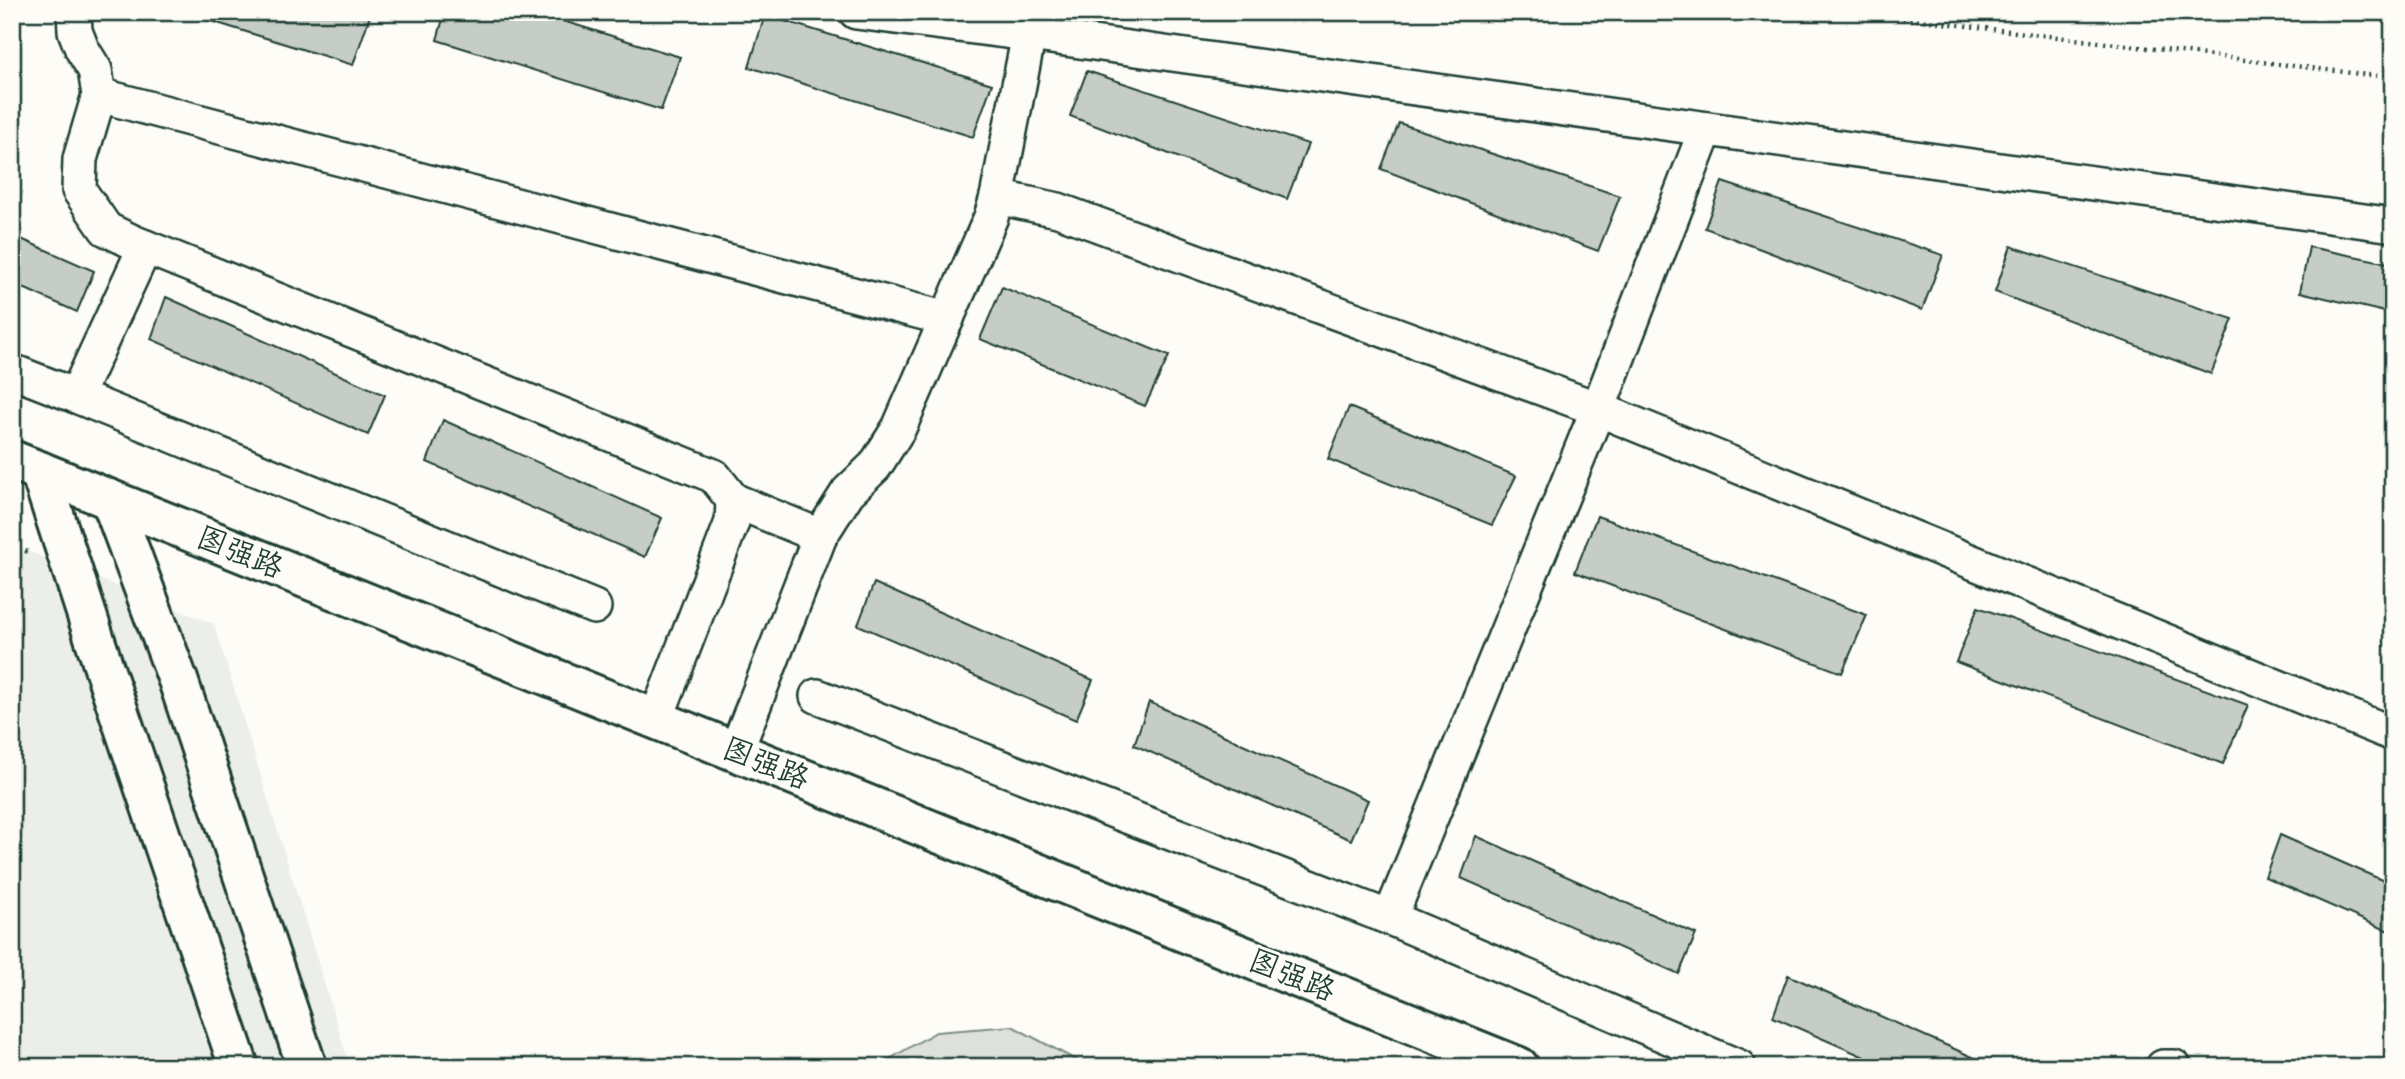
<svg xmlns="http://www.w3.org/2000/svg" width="2405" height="1079" font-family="'Indie Flower','LXGW WenKai TC',sans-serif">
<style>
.built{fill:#eceee9}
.grass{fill:#dde0db;stroke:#7e8e88;stroke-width:2}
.building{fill:#c6cdc7;stroke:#1f3d34;stroke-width:2}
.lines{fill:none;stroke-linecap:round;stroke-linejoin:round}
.street-casing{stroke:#1f3d34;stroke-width:38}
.secondary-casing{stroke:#1f3d34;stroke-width:44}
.path{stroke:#1f3d34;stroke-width:4.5;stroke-dasharray:2 5;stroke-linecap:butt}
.street{stroke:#fdfcf7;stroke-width:33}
.secondary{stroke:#fdfcf7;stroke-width:38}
.labels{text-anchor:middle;stroke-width:6;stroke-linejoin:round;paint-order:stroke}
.street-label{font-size:30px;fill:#1f3d34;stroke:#fdfcf7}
</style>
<rect width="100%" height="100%" fill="#fdfcf7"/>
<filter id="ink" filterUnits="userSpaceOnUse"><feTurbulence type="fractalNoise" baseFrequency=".0143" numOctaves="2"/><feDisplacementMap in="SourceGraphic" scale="14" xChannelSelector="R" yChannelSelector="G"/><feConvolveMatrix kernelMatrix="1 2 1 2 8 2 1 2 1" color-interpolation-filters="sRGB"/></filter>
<g filter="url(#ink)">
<polygon class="built" points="12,545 214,624 350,1067 12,1067"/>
<polygon class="grass" points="1012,1026 1089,1067 876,1067 936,1032"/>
<g class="building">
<polygon points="182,12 369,12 371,13 353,65"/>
<polygon points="445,12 534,12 680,57 661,110 437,40"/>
<polygon points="765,15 992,84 973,137 749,67"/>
<polygon points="1087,71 1308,144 1287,199 1070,116"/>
<polygon points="1399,123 1620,196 1598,251 1381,169"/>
<polygon points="1722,182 1943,255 1922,310 1705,228"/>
<polygon points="12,235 94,271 77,312 12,283"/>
<polygon points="2011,246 2233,319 2211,374 1995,292"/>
<polygon points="2309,247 2393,264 2393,314 2300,292"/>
<polygon points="1002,287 1169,356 1145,406 980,339"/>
<polygon points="166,297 385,395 368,435 151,339"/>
<polygon points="1349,407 1516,476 1492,525 1328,459"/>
<polygon points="443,420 662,518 645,557 427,462"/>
<polygon points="1597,516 1867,615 1842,673 1575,572"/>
<polygon points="874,583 1093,680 1076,720 858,625"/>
<polygon points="1978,607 2248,705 2223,764 1956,662"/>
<polygon points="1149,702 1368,800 1351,840 1134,745"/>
<polygon points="2280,835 2393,885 2393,933 2265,877"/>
<polygon points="1476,836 1696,934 1679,974 1461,878"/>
<polygon points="1788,975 1995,1067 1887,1067 1773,1017"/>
</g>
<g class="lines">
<g class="street-casing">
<g id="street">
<polyline points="74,12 75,31 82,49 95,70 99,95 80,159 79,190 106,229 133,242 714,476 733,500 732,522 656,719"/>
<polyline points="856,12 1029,34 2393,225"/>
<polyline points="99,95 947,319"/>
<polyline points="997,197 1029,34"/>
<polyline points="145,247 76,396 594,607"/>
<polyline points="12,371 76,396"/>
<polyline points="733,500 820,536"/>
<polyline points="817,696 1390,918 1739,1067"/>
<polyline points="736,751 820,536 848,492 875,466 899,428 991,217 997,197 1058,210 1598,409 2393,734"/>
<polyline points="1390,918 1598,409 1706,129"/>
<polyline points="2163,1067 2174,1067"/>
</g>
</g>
<g class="secondary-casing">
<g id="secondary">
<polyline points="12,460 1519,1067"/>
<polyline points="40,471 106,674 239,1067"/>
<polyline points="111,500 178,680 307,1067"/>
</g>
</g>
<g class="path">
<polyline points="1861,13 2393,78"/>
<polyline points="12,546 28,552"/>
</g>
<use href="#street" class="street"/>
<use href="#secondary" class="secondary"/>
</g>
</g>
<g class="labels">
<g class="street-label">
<text transform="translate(240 552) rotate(22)" y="10">图强路</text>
<text transform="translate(766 763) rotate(22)" y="10">图强路</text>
<text transform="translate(1292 975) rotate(22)" y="10">图强路</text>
</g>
</g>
<rect width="2405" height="1079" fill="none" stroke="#fdfcf7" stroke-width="42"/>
<rect x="21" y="21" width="2363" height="1037" fill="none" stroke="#1f3d34" stroke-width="2.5" filter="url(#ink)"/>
</svg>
